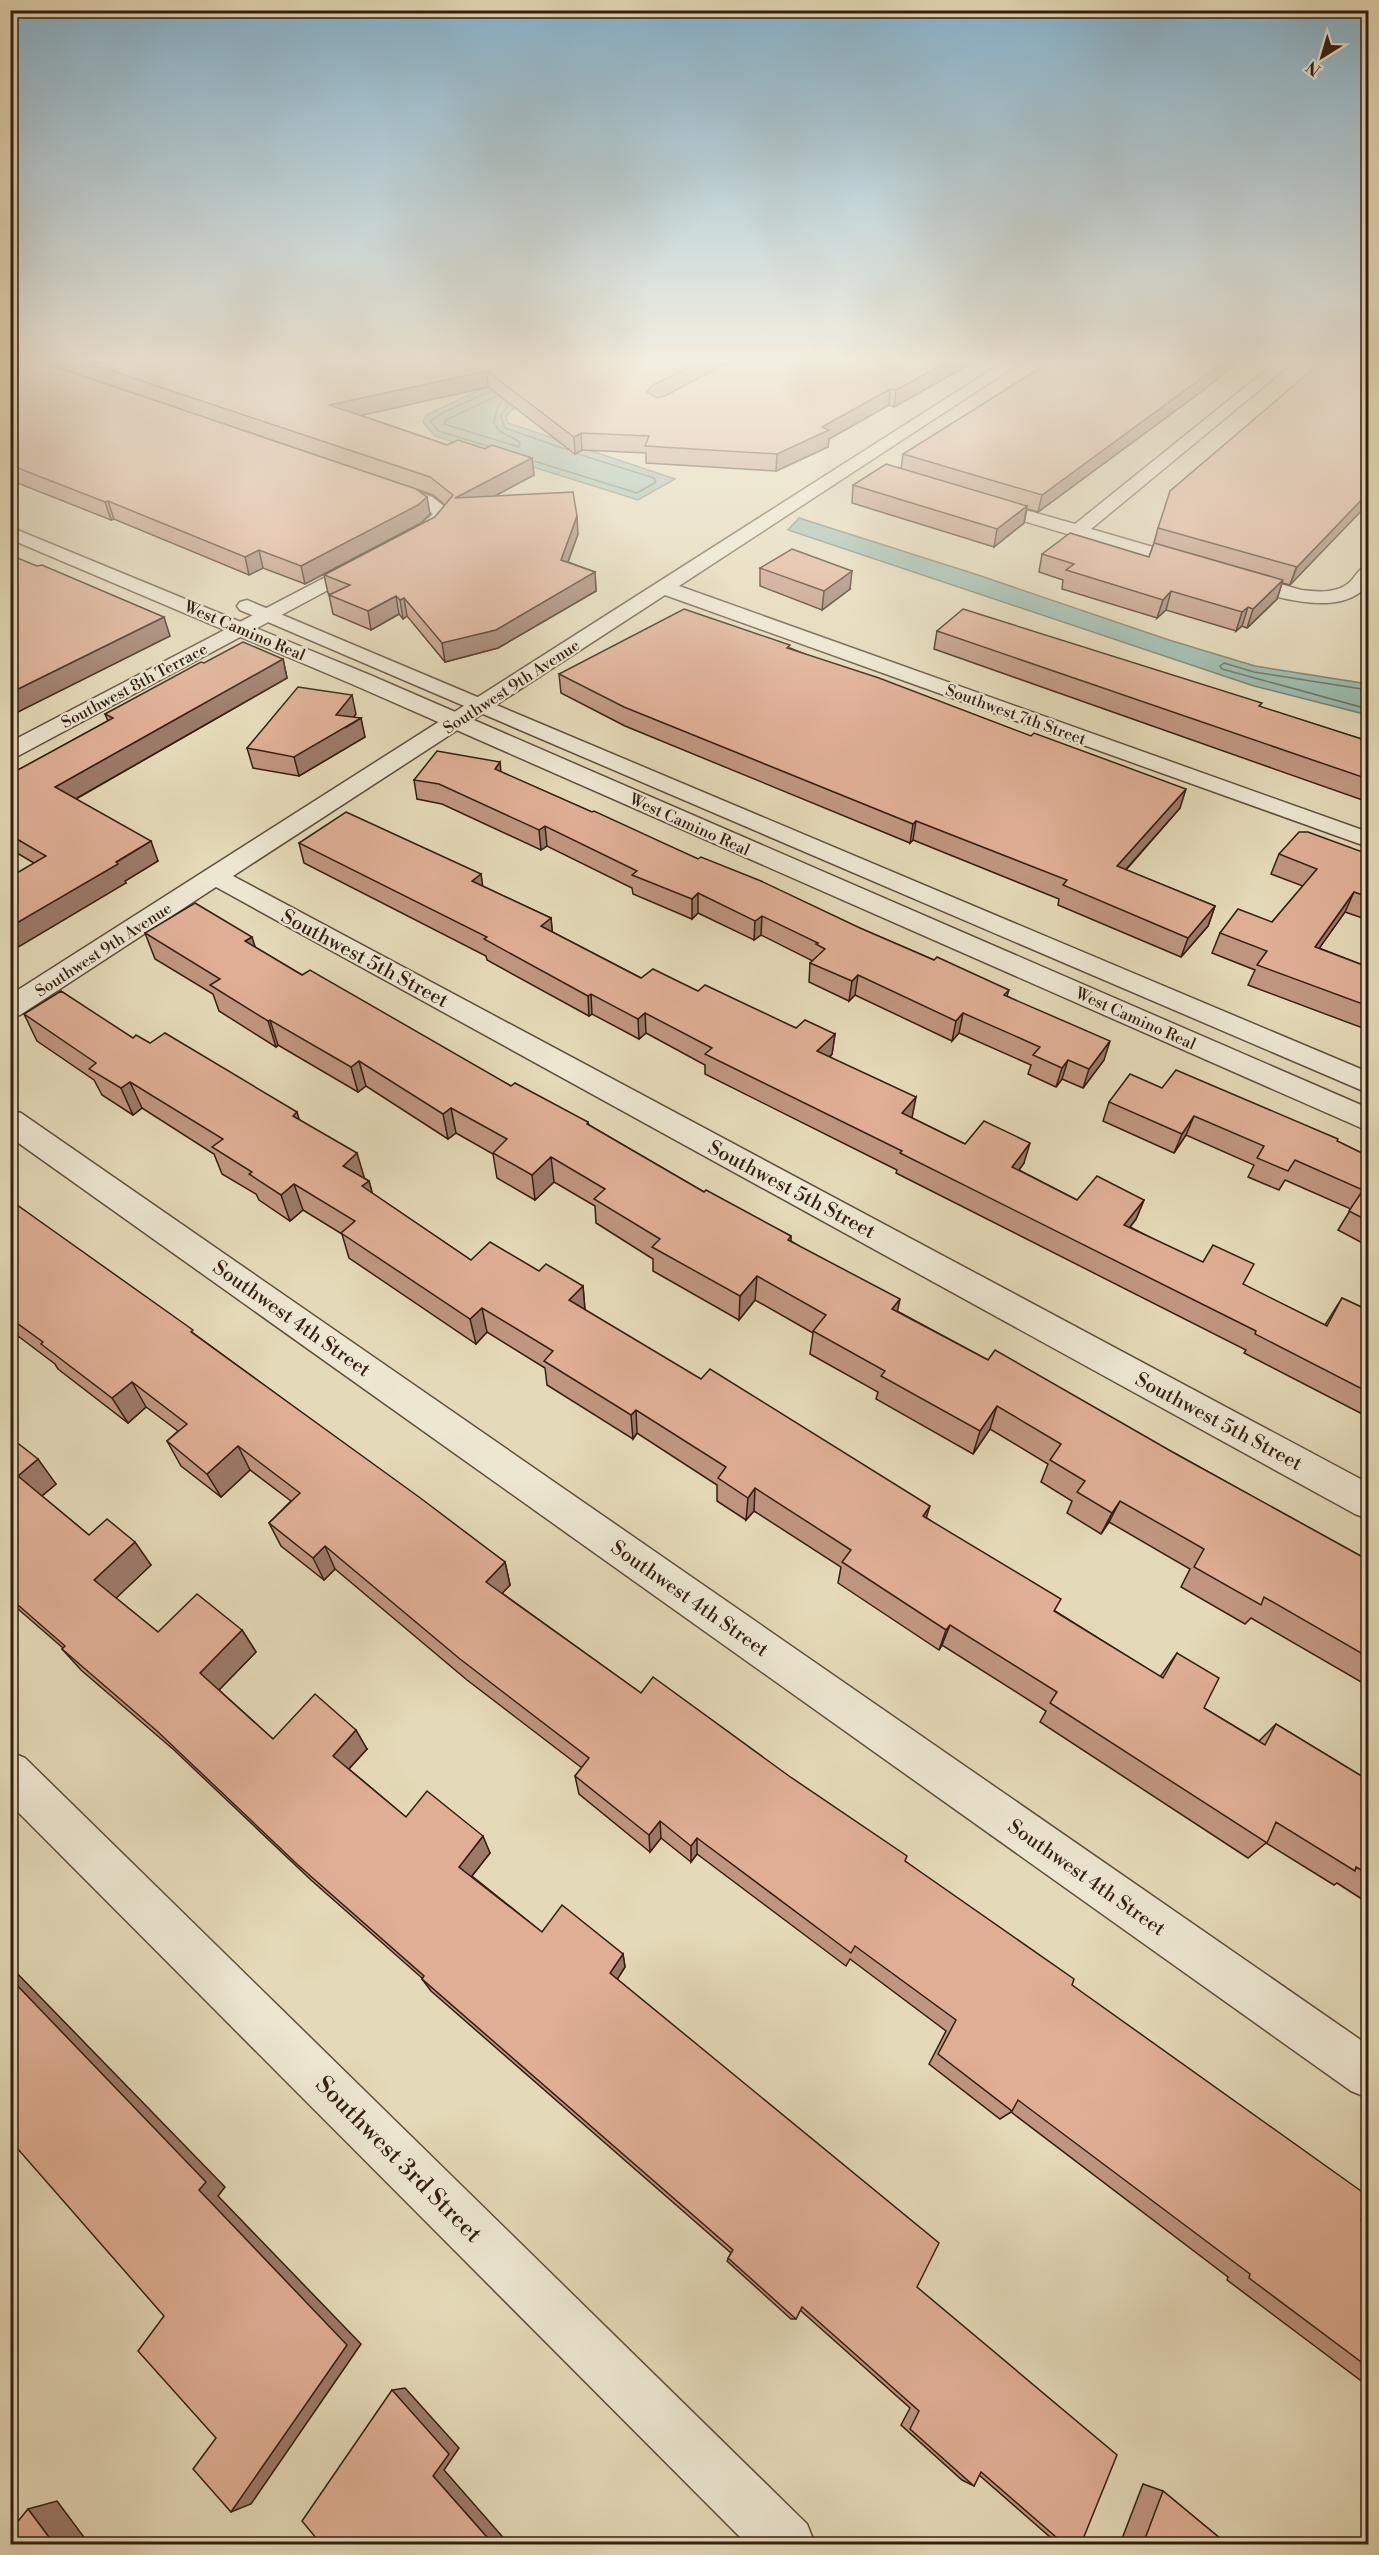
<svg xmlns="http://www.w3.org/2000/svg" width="1379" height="2555" font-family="'Libre Bodoni',serif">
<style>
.water{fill:#95baae;stroke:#6e7c6f;stroke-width:1.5}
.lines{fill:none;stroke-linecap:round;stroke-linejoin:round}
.shore{stroke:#646c60;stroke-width:1.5}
.minor-casing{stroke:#604d3b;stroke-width:3}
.tertiary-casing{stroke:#604d3b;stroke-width:3}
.minor{fill:#ede6d1;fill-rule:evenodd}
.tertiary{fill:#ede6d1;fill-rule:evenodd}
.wall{fill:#c09680;stroke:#341e11;stroke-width:1.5;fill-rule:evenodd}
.shaded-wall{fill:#9c7a68;stroke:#341e11;stroke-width:1.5}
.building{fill:#dfae95;stroke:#341e11;stroke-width:1.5}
.labels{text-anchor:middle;stroke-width:4.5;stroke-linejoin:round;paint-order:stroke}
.far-street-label{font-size:16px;fill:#341e11;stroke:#ede6d1}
.street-label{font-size:20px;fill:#341e11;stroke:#ede6d1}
.near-street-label{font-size:24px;fill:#341e11;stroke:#ede6d1}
</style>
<rect width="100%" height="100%" fill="#e4d9b8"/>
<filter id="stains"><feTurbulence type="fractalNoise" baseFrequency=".00333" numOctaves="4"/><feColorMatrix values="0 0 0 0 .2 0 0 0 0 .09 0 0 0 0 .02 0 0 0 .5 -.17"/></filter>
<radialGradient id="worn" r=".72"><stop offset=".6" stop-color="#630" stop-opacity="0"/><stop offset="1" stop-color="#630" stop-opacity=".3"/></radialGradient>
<g class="water">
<polygon points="538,363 607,363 511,410 506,417 508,423 675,479 638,500 435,436 423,422 426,415"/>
<polygon points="799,518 978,575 1169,640 1255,666 1368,684 1368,715 1254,686 788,530"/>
</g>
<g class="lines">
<g class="shore">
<polyline points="497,396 446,420 444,424 519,447 520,442 499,431 494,422 497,409 502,400"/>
<polyline points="508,405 501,416 505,428 568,450"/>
<polyline points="488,446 438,431 430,421 444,412 491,391"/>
<polyline points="534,461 637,493 656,482 654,478 578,454"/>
<polyline points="1368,690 1254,672 1224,663 1220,666 1222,669 1368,709"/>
</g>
<g class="minor-casing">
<g id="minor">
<polygon points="1002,363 1020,363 679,586 1368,832 1368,847 665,595 233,876 1368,1483 1368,1519 1355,1514 216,887 20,1015 10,1017 10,995"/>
<path d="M1275,363H1292L1091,529L1301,590C1318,592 1338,594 1351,581C1357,574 1359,568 1368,566V585C1347,610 1307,604 1278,597L977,507L974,503L977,499L983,498L1075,524Z"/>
<path d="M386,482L432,497L453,513C443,527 425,547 405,542L403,538C409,530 423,524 433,514L420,505L380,491L377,487L380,483Z"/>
<polygon points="364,557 371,559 374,563 371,567 18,756 10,758 10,742"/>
<polygon points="10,1110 21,1113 1368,2045 1368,2098 1351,2091 10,1137"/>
<polygon points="10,1752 25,1758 807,2524 815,2544 747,2544 10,1804"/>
</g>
</g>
<g class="tertiary-casing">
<g id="tertiary">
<polygon points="10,527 370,675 1368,1108 1368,1131 354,685 10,539"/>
<polygon points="247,600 1368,1072 1368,1093 240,610 237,606 240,602"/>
</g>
</g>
<use href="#minor" class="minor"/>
<use href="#tertiary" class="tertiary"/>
</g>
<g class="wall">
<polygon points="10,363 430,514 421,523 305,584 263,568 249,575 114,519 111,520 10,480"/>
<path d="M45,363H972L894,407L889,405L829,439L828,447L776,471L646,463V453L582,450L575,454L488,387L360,415L447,445L485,449L532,458L534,475L495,496L578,534L568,562L595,572L596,591L498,648L445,662L407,616L403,619L399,614L371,630L333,614L329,595H331L328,593L324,575L435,517L445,505L433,495ZM705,375L665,396L663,397Z"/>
<polygon points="1368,363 1290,585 1282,583 1277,599 1247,628 1242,626 1236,631 1166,610 1157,618 1062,589 1063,580 1039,572 1042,554 1149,557 1154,543 1158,528"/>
<polygon points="1205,389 1038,512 1027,509 1024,523 994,547 852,503 853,485 901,469 903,454"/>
<polygon points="760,568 850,589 822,610 760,586"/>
<polygon points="937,631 1260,707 1368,741 1368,802 934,649"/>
<polygon points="790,648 1180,808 1126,870 1215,906 1208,926 1181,957 1058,905 1059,899 913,840 910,843 625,726 561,693 559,674"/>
<polygon points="283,659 287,678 76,799 158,861 125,881 126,883 34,863 10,849 10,770 18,770 108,721 105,714 204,663"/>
<polygon points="356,714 353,717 365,737 299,776 253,768 247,748"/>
<polygon points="501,772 698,859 934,960 1009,990 1007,996 1104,1060 1083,1088 1062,1079 1056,1087 1028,1074 1031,1065 959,1033 952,1041 855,995 849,1001 809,982 810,963 813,961 761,935 754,940 698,913 692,919 633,894 632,888 547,846 541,850 442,804 417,799 414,780"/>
<polygon points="299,843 481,874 482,886 551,918 552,932 641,978 698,991 796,1028 835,1034 832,1054 830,1057 912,1118 965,1144 1024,1163 1019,1170 1077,1200 1144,1200 1136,1219 1130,1227 1243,1285 1325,1325 1342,1298 1368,1310 1368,1417 1244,1353 1246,1350 896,1173 897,1170 705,1074 705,1065 646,1033 639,1039 592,1014 589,1016 487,960 486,956 304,863"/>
<polygon points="1279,854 1368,854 1368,920 1345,912 1319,948 1368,967 1368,1030 1248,985 1255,970 1212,953 1220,933 1272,922 1303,886 1271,874"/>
<polygon points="145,933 255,947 302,975 511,1086 588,1122 589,1125 704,1192 791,1236 791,1241 897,1311 988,1360 1176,1454 1368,1560 1368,1686 1251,1618 1245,1624 1181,1587 1190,1569 1109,1522 1101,1534 1067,1513 1072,1501 1041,1482 1048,1464 990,1429 973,1454 876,1399 878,1392 810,1354 813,1333 755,1300 739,1320 653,1271 653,1259 596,1223 595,1206 554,1182 535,1200 497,1178 493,1154 456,1133 448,1139 366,1086 358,1092 278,1045 276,1047 219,1011 213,994 155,959"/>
<polygon points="24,1014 133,1038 150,1043 299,1119 364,1178 369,1181 372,1193 471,1260 539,1271 583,1286 585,1310 927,1518 1055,1611 1160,1677 1177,1653 1204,1708 1259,1741 1276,1724 1368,1780 1368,1903 1337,1883 1334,1885 1266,1843 1248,1858 1040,1722 1046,1711 942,1645 939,1650 838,1583 841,1567 754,1511 746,1520 717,1501 717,1485 637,1433 633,1439 547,1385 545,1368 487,1332 476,1344 349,1258 342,1234 303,1210 290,1221 259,1200 256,1194 222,1174 214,1154 142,1108 133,1115 102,1095 94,1080 37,1041"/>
<polygon points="1162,1088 1337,1141 1368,1156 1368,1246 1338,1230 1351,1209 1285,1180 1279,1190 1248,1177 1254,1165 1186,1135 1174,1153 1103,1121 1109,1102"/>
<polygon points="10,1200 196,1335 505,1562 510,1585 502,1593 641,1693 905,1861 1072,1985 1368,2226 1368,2386 1227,2280 1228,2277 1011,2112 1000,2119 929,2064 946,2031 850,1959 846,1966 697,1854 691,1862 661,1838 650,1852 579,1794 575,1776 582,1768 467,1680 335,1569 324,1580 281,1546 269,1523 291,1501 250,1470 221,1497 181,1466 167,1441 178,1431 146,1407 128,1423 58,1369 55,1364 10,1330"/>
<polygon points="10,1437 56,1484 42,1496 89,1535 151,1565 116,1598 158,1632 242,1630 256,1652 219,1690 273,1739 367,1749 349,1769 406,1817 490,1853 472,1876 542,1932 623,1954 625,1967 617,1979 917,2287 1081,2544 1058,2544 979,2475 974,2486 962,2480 901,2425 910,2408 800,2310 796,2319 791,2319 727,2261 731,2253 431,1991 422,1979 422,1978 311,1880 174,1750 81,1670 62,1649 63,1648 10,1602"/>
<polygon points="1143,2484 1163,2491 1227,2544 1120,2544"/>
</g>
<g class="shaded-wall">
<polygon points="697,363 728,363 651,403 647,392 651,386"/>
<polygon points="945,363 972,363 894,407 896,390"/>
<polygon points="1222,363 1238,363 1205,389 1038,512 1042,495"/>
<polygon points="487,371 488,387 332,422 329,405"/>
<polygon points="890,389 889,405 829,439 828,447 776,471 777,454 822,427"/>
<polygon points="581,433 582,450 575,454 574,437"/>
<polygon points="532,458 534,475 457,516 455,498"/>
<polygon points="1368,493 1368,504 1290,585 1297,567"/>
<polygon points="427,497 430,514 421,523 305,584 301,566"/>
<polygon points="108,501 114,519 111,520 105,502"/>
<polygon points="1027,506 1024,523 994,547 997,529"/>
<polygon points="577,516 578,534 562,578 561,560"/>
<polygon points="259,550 263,568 249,575 245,557"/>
<polygon points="852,571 850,589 822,610 824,591"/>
<polygon points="595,572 596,591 498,648 445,662 442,643"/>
<polygon points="1283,580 1277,599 1247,628 1253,609"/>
<polygon points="1171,591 1166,610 1157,618 1163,600"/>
<polygon points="396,596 399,614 371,630 368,611"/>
<polygon points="404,598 407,616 403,619 400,600"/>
<polygon points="1248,607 1242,626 1236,631 1242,612"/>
<polygon points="164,617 170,636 10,716 10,693"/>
<polygon points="283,659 287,678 63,806 55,787"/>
<polygon points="352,695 356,714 345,728 361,718 365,737 299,776 294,757 336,715"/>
<polygon points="500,762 502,782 495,769"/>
<polygon points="1186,789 1180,808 1111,886 1117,866"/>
<polygon points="916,821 913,840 910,843 913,824"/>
<polygon points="545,826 547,846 541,850 539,830"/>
<polygon points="151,841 158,861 125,881 126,883 10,952 10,927"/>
<polygon points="481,874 484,895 472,881"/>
<polygon points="1354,892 1345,912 1306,967 1315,947"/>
<polygon points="698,893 698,913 692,919 692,899"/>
<polygon points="1215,906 1208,926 1181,957 1188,938"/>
<polygon points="762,916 761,935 754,940 755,921"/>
<polygon points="551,918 553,938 541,926"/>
<polygon points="252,937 260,962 245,941"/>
<polygon points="858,975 855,995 849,1001 852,981"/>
<polygon points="591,994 592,1014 589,1016 588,996"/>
<polygon points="645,1013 646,1033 639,1039 638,1019"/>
<polygon points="963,1013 959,1033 952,1041 956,1021"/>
<polygon points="270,1020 278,1045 276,1047 268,1021"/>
<polygon points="835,1034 832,1054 815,1071 817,1051"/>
<polygon points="1110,1041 1104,1060 1083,1088 1089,1069"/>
<polygon points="1068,1060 1062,1079 1056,1087 1062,1068"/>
<polygon points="359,1061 366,1086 358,1092 351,1067"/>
<polygon points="130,1082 142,1108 133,1115 121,1088"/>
<polygon points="916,1097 912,1118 898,1133 902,1113"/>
<polygon points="451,1108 456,1133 448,1139 443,1114"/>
<polygon points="297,1112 305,1139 293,1116"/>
<polygon points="1194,1116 1186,1135 1174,1153 1182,1134"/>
<polygon points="1030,1143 1024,1163 1006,1187 1012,1167"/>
<polygon points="357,1153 365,1180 343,1166"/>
<polygon points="551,1157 554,1182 535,1200 532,1175"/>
<polygon points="369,1181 376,1207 362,1186"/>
<polygon points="294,1184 303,1210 290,1221 281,1195"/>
<polygon points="1144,1200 1136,1219 1117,1244 1124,1225"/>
<polygon points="757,1276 755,1300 739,1320 740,1296"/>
<polygon points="583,1286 585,1311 569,1300"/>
<polygon points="900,1299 895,1323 892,1309"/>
<polygon points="482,1308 487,1332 476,1344 470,1319"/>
<polygon points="132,1382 146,1407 128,1423 112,1398"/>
<polygon points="997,1406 990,1429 973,1454 980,1431"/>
<polygon points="636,1410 637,1433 633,1439 631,1415"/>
<polygon points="238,1446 250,1470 221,1497 207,1474"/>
<polygon points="38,1459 56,1484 37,1500 18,1476"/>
<polygon points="755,1488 754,1511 746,1520 748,1498"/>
<polygon points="1120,1501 1109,1522 1101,1534 1112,1513"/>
<polygon points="930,1506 923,1528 923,1516"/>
<polygon points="135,1542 151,1565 112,1602 94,1580"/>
<polygon points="325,1546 335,1569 324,1580 313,1558"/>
<polygon points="505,1562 510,1585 492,1604 486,1582"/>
<polygon points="950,1625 942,1645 939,1650 946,1630"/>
<polygon points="242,1630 256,1652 215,1694 200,1673"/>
<polygon points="356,1730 367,1749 344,1774 333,1756"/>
<polygon points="660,1821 661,1838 650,1852 649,1835"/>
<polygon points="483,1836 490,1853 467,1882 459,1867"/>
<polygon points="697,1838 697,1854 691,1862 691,1846"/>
<polygon points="623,1954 625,1967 613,1986 610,1973"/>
<polygon points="10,1966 225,2187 218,2196 361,2344 251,2504 231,2512 199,2190 10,1978"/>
<polygon points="405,2388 459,2448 444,2470 508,2543 507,2544 493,2544 433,2476 392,2390"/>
<polygon points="57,2501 89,2544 54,2544 28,2509"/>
</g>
<g class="building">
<polygon points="10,363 44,363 416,489 427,497 418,505 301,566 259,550 245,557 108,501 105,502 10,465"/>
<polygon points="88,363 697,363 651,386 647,392 657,398 665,396 727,363 945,363 896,390 890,389 822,427 829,430 777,454 645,446 649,436 581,433 574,437 487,371 329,405 447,445 458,440 485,449 492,445 532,458 455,498 573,492 577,516 561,560 595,572 496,630 442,643 404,598 400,600 396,596 368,611 329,595 350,585 324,575 435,517 453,495 430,477"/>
<polygon points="1048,363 1222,363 1042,495 903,454"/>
<polygon points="1320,363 1368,363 1368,493 1297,567 1158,528 1170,491"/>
<polygon points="886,464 1027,506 997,529 853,485"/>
<polygon points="1070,533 1149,557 1154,543 1283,580 1253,609 1248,607 1242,612 1171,591 1163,600 1066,570 1074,564 1042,554"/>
<polygon points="792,549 852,571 824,591 760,568"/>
<polygon points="10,555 37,566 42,565 164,617 10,693"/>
<polygon points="684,609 790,645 787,648 879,678 1031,736 1034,733 1186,789 1117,866 1215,906 1188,938 1063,885 1067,880 916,821 913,824 624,707 559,674"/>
<polygon points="963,609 1262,703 1259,706 1368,741 1368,779 937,631"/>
<polygon points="243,642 283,659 55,787 151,841 116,862 118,864 10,927 10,877 46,856 10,835 10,770 14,768 18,770 113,718 105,714 201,662 204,663"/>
<polygon points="298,687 352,695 336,715 361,718 294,757 247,748"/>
<polygon points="437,751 500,762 495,769 592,812 594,811 698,859 701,857 761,881 860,928 934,960 937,957 1009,990 1004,995 1110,1041 1089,1069 1068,1060 1062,1068 1033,1055 1040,1047 963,1013 956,1021 858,975 852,981 810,963 825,949 816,944 818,943 762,916 755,921 698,893 692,899 632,875 637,871 545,826 539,830 439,784 414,780"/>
<polygon points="346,812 481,874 472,881 551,918 541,926 641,978 653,969 698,991 705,985 796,1028 805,1020 835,1034 817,1051 916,1097 902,1113 965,1144 984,1121 1030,1143 1012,1167 1077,1200 1097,1176 1144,1200 1124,1225 1203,1262 1213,1245 1254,1264 1243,1284 1327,1326 1342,1298 1368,1310 1368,1392 1255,1334 1256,1331 900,1153 902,1151 705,1054 712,1048 645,1013 638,1019 591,994 588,996 484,939 487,937 299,843"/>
<polygon points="1299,832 1308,832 1368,854 1368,897 1354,892 1315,947 1368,967 1368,1006 1257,965 1267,951 1220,933 1238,909 1272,922 1317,869 1279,854"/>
<polygon points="195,903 252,937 245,941 302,975 310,970 511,1086 515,1083 588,1122 587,1124 704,1192 706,1190 791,1236 788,1240 900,1299 892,1309 988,1360 995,1350 1176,1454 1368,1560 1368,1657 1264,1597 1261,1605 1194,1567 1204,1549 1120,1501 1112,1513 1077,1492 1085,1481 1050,1460 1061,1444 997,1406 980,1431 881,1376 885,1371 813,1331 826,1315 757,1276 740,1296 652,1247 660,1239 594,1199 605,1189 551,1157 532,1175 493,1153 507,1139 451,1108 443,1114 359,1061 351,1067 270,1020 268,1021 210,985 220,979 145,933"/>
<polygon points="61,991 133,1038 136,1035 150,1043 165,1033 297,1112 293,1116 357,1153 343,1166 369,1181 362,1186 471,1260 490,1242 539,1271 546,1264 583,1286 569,1300 701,1379 710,1369 930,1506 923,1516 1061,1599 1054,1611 1163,1678 1177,1653 1219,1678 1204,1708 1265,1745 1276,1724 1368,1780 1368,1874 1356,1867 1355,1871 1276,1822 1267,1843 1050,1703 1057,1692 950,1625 946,1630 842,1562 851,1550 755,1488 748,1498 718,1478 726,1467 636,1410 631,1415 544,1361 553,1351 482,1308 470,1319 341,1233 355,1221 294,1184 281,1195 249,1174 252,1172 212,1147 223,1139 130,1082 121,1088 89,1069 96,1063 24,1014"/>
<polygon points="1176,1070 1338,1139 1337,1141 1368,1156 1368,1221 1349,1211 1363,1190 1295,1160 1288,1171 1257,1158 1264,1146 1194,1116 1182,1134 1109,1102 1130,1074 1162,1088"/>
<polygon points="10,1200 193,1330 191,1332 419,1497 505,1562 486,1582 641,1693 653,1677 789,1776 907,1856 905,1861 1074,1979 1072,1985 1368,2196 1361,2220 1368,2226 1368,2367 1249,2278 1250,2274 1018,2100 1012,2111 938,2054 956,2020 855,1946 851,1953 697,1838 691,1846 660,1821 649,1835 575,1776 589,1758 460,1659 325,1546 313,1558 269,1523 300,1493 238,1446 207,1474 167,1441 187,1424 132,1382 112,1398 41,1344 43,1342 10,1318"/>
<polygon points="10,1437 38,1459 18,1476 89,1535 107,1519 135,1542 94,1580 158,1632 197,1594 242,1630 200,1673 273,1739 315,1694 356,1730 333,1756 406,1817 427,1791 483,1836 459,1867 542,1932 562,1905 623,1954 610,1973 939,2243 917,2287 1117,2455 1081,2544 1064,2544 981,2472 974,2486 910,2429 919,2411 802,2307 796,2319 728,2258 733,2250 422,1979 424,1976 298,1865 157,1731 62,1649 65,1646 10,1598"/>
<polygon points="10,1978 206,2182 199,2190 347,2345 231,2512 193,2469 216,2438 138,2351 164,2316 10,2140"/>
<polygon points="392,2390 449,2454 433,2476 493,2544 321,2544 302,2521"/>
<polygon points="1163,2491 1227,2544 1143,2544"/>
<polygon points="28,2509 54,2544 10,2544 10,2531"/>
</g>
<linearGradient id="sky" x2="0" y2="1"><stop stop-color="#87b6d1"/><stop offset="0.5" stop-color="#f3eedf"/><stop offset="1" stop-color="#f3eedf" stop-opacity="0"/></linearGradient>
<rect width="1379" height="721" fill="url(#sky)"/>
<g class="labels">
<g class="far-street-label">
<text transform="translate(245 630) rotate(23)" y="6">West Camino Real</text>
<text transform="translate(134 685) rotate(-28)" y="6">Southwest 8th Terrace</text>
<text transform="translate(511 686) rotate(-33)" y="6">Southwest 9th Avenue</text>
<text transform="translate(1016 714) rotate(20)" y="6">Southwest 7th Street</text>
<text transform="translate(690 824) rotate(24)" y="6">West Camino Real</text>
<text transform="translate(103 949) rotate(-33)" y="6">Southwest 9th Avenue</text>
<text transform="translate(1136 1018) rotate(24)" y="6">West Camino Real</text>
</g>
<g class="street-label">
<text transform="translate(365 958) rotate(28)" y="7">Southwest 5th Street</text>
<text transform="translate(792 1189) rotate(28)" y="7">Southwest 5th Street</text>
<text transform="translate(292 1318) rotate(35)" y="7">Southwest 4th Street</text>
<text transform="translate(1219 1421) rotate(28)" y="7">Southwest 5th Street</text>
<text transform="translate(690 1598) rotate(35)" y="7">Southwest 4th Street</text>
<text transform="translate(1087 1877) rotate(35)" y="7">Southwest 4th Street</text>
</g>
<g class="near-street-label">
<text transform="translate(399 2159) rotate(45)" y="8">Southwest 3rd Street</text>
</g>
</g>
<rect width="1379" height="2555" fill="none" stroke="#e4d9b8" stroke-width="36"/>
<rect x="12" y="12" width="1355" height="2531" fill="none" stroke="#341e11" stroke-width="3"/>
<rect x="18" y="18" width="1343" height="2519" fill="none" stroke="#341e11" stroke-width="1.5"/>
<g transform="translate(1322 57) rotate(217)" stroke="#ede6d1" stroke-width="4.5" paint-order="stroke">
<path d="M0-4.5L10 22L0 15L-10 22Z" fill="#341e11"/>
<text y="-9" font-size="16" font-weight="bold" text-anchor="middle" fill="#341e11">N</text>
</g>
<rect width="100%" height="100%" filter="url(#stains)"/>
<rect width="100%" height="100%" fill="url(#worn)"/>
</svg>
